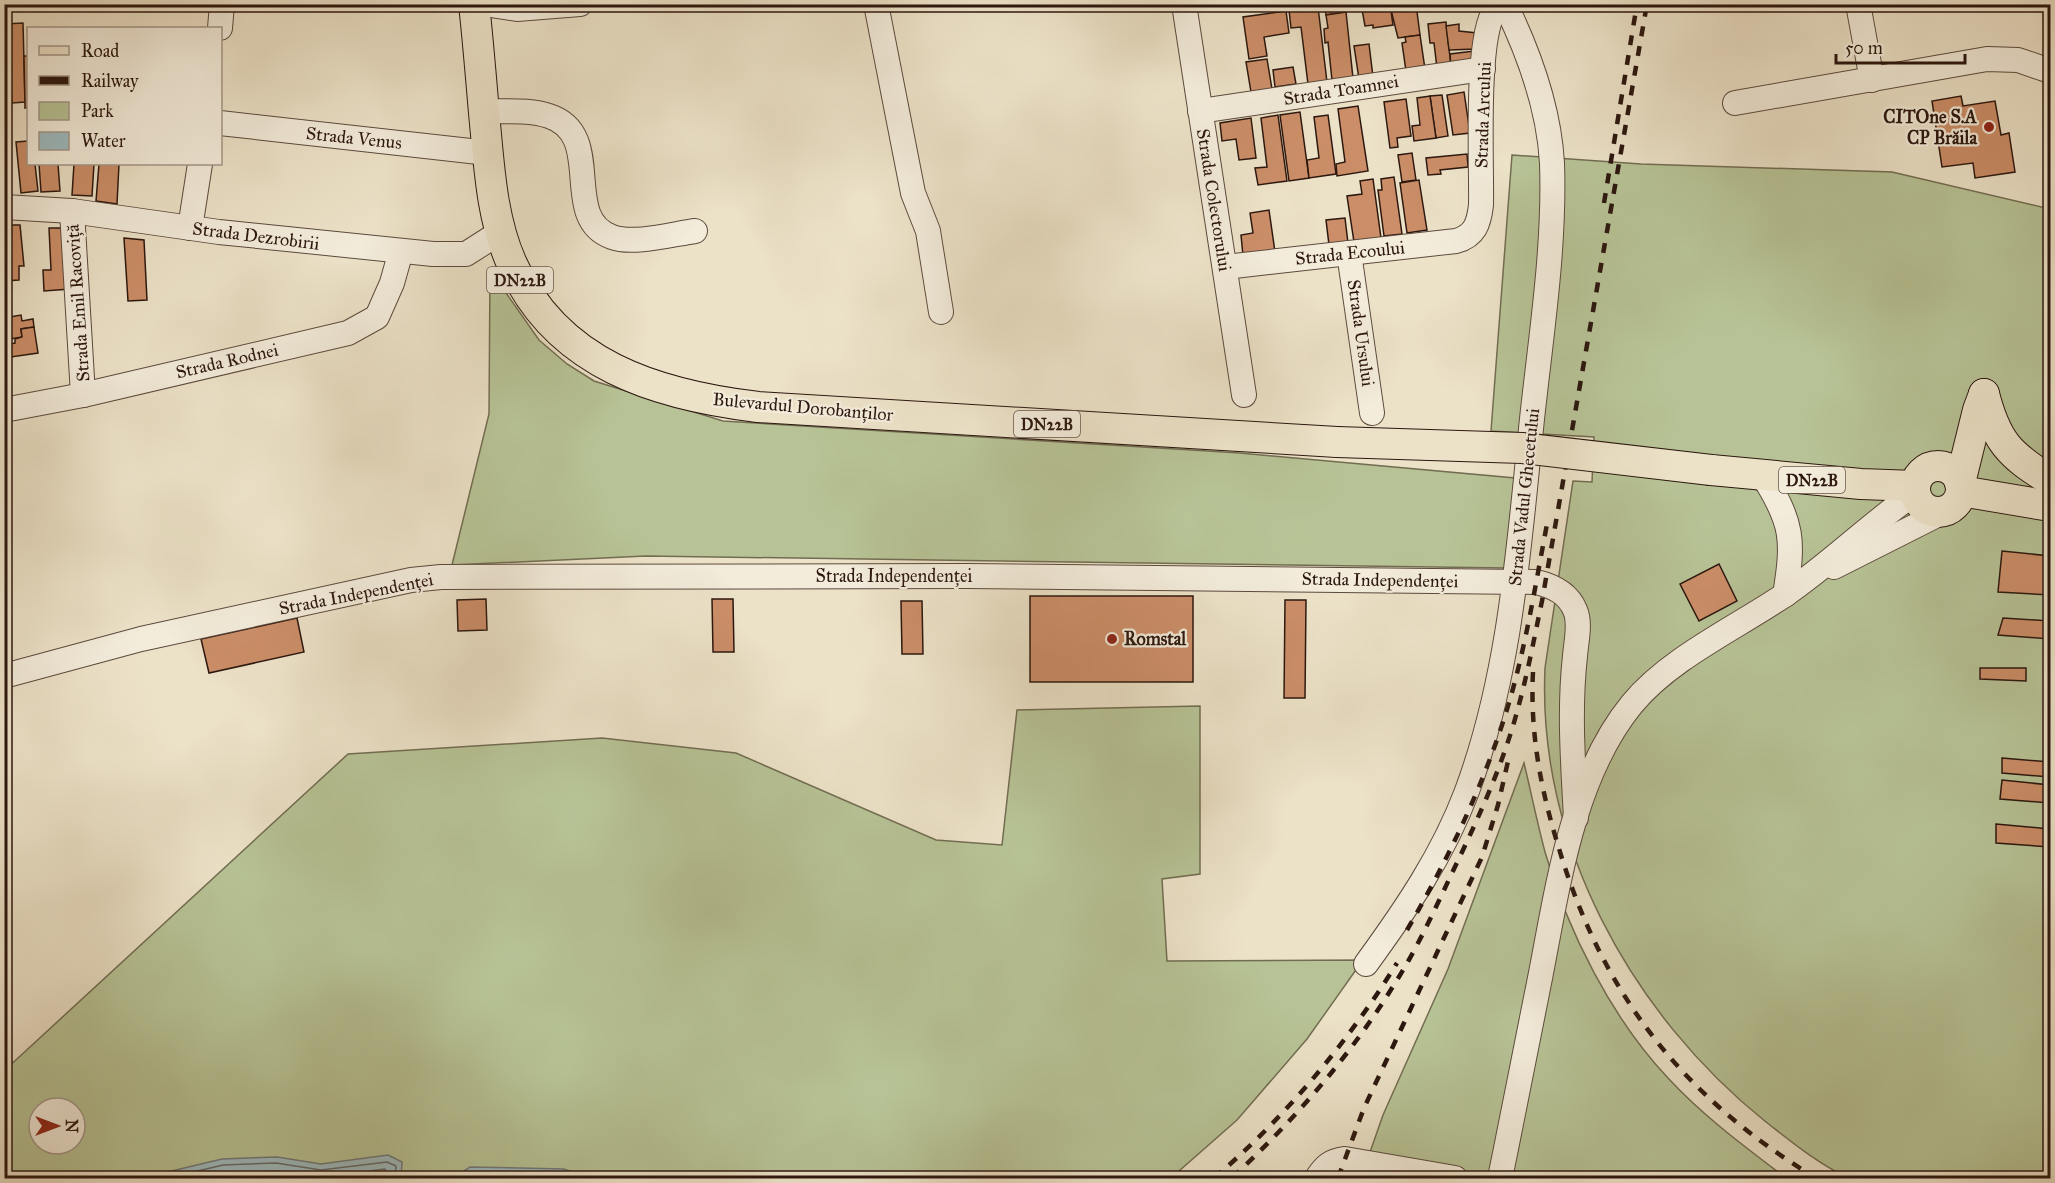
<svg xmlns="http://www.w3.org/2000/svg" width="2055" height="1183" font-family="'IM FELL Great Primer',serif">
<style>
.green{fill:#b7c396;stroke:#726d52;stroke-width:1.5;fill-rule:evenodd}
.water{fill:#9dbbc0;stroke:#707979;stroke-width:1.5}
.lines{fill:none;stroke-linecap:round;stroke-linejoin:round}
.shore{stroke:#646968;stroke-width:1.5}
.building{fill:#cb8e68;stroke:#2c170f;stroke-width:1.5}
.minor-casing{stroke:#5c4a3d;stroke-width:26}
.major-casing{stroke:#2c170f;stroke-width:32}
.minor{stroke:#f3ecdb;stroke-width:24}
.major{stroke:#ece2c8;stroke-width:30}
.rail{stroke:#2c170f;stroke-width:4.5;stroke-dasharray:10 10;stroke-linecap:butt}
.major-bridge-casing{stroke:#2c170f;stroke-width:32;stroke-linecap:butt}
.major-bridge{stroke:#ece2c8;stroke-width:30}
.poi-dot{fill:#8f2418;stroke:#f3ecdb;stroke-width:2}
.labels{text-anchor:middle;stroke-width:4.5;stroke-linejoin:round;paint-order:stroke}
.shield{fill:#f3ecdb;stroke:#68574c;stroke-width:1.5}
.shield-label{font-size:16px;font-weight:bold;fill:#2c170f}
.street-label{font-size:18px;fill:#2c170f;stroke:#f3ecdb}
.poi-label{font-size:18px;font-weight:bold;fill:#2c170f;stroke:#f3ecdb;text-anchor:end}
</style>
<rect width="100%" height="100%" fill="#ece2c8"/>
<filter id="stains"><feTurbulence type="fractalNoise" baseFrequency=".00333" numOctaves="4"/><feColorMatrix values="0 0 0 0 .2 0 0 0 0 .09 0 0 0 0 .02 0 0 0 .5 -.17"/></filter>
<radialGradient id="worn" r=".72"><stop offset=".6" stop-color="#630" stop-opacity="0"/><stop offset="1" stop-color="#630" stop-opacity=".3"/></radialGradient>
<g class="green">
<path d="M1512,155L1641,164L1892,172L2050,209V1178H1848C1817,1163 1793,1143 1766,1122C1631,1014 1537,843 1545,668L1573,481L1592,482L1594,437L1491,431Z"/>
<polygon points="490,270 539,340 567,364 594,381 723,421 1240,453 1515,478 1507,568 646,556 452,565 489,414"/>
<path d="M1200,706V874L1162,879L1167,961L1363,960L1307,1039L1237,1120L1171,1178H5V1070L348,754L602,738L736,753L936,840L1002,845L1017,710ZM39,1108H75V1144H39Z"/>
<path d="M1524,763C1531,792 1537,822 1545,852C1567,930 1612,1019 1668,1078C1703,1116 1745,1147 1786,1178H1361L1383,1115L1448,969Z"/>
</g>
<g class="water">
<polygon points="388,1155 402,1162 401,1178 142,1178 222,1159 277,1157 321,1164"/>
<polygon points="470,1167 564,1169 589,1178 453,1178"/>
</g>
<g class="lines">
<g class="shore">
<polyline points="168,1178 223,1165 276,1163 321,1170 387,1162 396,1166 395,1178"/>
<polyline points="200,1178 223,1173 276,1171 322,1177 385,1169 388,1178"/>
<polyline points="464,1178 472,1173 563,1175 576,1178"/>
</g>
</g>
<g class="building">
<polygon points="1273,4 1289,4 1290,10 1274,13"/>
<polygon points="1325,4 1345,4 1346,12 1326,15"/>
<polygon points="1361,4 1390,4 1393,25 1373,28 1373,25 1365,26"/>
<polygon points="1416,4 1420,35 1398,38 1390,6"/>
<polygon points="1318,7 1327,82 1308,84 1301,27 1291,28 1289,10"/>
<polygon points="1286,11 1289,33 1264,37 1267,56 1249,59 1243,17"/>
<polygon points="1346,12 1353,78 1332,80 1328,42 1325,43 1324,29 1328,28 1326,15"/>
<polygon points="1446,22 1451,66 1437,68 1434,43 1430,43 1428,24"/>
<polygon points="23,23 25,102 12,103 5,24"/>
<polygon points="1459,24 1459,31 1477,33 1476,49 1449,50 1446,26"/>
<polygon points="1420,35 1425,69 1406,71 1402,43 1406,42 1405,37"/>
<polygon points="1369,44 1373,77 1359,79 1354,46"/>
<polygon points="1474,51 1476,63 1451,66 1450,54"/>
<polygon points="24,56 28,56 28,107 25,108"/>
<polygon points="1267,59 1272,89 1251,92 1246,62"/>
<polygon points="1293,67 1296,84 1275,87 1273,70"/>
<polygon points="1464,92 1470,133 1453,135 1447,95"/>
<polygon points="1442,95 1448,136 1436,138 1430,96"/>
<polygon points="1430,96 1436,138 1414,141 1412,126 1420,125 1417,98"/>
<polygon points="1961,96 1963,106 1995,101 2001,135 2009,133 2015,172 1975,178 1973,163 1942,167 1932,101"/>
<polygon points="1406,99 1411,136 1397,138 1398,147 1390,148 1384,102"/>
<polygon points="1358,106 1368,171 1337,176 1336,164 1345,162 1338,109"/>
<polygon points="1300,112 1309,178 1289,181 1280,115"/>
<polygon points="1278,115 1287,181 1258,185 1255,168 1267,167 1261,118"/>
<polygon points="1328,115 1336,174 1309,178 1307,160 1319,158 1314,117"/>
<polygon points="1251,118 1256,158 1239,160 1236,139 1222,141 1220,123"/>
<polygon points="28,141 28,164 35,164 38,191 21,193 16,142"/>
<rect x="4" y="152" width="6" height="40"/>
<polygon points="1412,153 1416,180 1402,182 1398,155"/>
<polygon points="1467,154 1468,167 1440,170 1441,174 1428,175 1426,158"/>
<polygon points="39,164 58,164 60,191 41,192"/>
<polygon points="74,164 94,164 92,196 72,195"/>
<polygon points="99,164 119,164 117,204 96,201"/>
<polygon points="1394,177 1402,234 1384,236 1378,190 1382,190 1381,179"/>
<polygon points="1373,179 1381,238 1354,242 1347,196 1362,194 1360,181"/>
<polygon points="1419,180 1427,230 1407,233 1400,183"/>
<polygon points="1269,210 1275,252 1243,256 1241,235 1253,233 1250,213"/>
<polygon points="1345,218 1348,243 1329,245 1326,220"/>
<polygon points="5,225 20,225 24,266 19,266 19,280 4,281"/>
<polygon points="49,228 67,228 70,289 44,291 43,270 51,270"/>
<polygon points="124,238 144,240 147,300 128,301"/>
<polygon points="21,315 22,321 33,319 34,327 21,329 22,337 4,340 4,318"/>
<polygon points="34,327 38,353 4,358 4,345 15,343 15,339 22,337 21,329"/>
<polygon points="2002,551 2050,556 2050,595 1998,592"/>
<polygon points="1719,564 1737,601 1699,621 1680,584"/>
<rect x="1030" y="596" width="163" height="86"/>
<polygon points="486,599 487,630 458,631 457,600"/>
<polygon points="712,599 733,599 734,652 713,652"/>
<polygon points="1285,600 1306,600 1305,698 1284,698"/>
<polygon points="901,601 922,601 923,654 902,654"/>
<polygon points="297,618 304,652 209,673 201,639"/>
<polygon points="2003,618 2050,621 2050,639 1998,635"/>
<polygon points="1980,668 2026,668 2026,681 1980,679"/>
<polygon points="2002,758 2050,762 2050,777 2002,773"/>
<polygon points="2002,780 2050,785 2050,803 2000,799"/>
<polygon points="1996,824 2050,829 2050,847 1996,843"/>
</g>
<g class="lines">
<g class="minor-casing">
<g id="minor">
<polyline points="484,4 517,9 580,4"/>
<polyline points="876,4 913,193 928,231 941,312"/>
<polyline points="1184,4 1244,395"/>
<polyline points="1858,4 1872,80"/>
<polyline points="220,28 222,4"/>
<polyline points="1735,103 1987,59 2018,60 2050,71"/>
<path d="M484,111C505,112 529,109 549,116C607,135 559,218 612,237C633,245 673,234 695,231"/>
<polyline points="1200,111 1483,69"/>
<polyline points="220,123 488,153"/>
<polyline points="4,207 72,211 219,232 433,254 466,254 502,231"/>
<polyline points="72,211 83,395"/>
<polyline points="190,228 200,164"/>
<polyline points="1349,253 1372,413"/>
<path d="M1225,267L1456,241C1475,236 1479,223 1481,205C1482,165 1475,38 1495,10L1510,4"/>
<polyline points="4,410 83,395 348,333 377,317 392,283 401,251"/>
<path d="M1763,476C1793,523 1794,540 1785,595"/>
<polyline points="1834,567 1945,511"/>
<path d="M4,676L141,639L411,580L441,577L967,576L1536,582C1553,586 1568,593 1575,610C1581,623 1576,642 1575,656C1569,710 1573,763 1576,818"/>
<path d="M1366,964C1406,909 1443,855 1467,791C1511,672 1519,544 1532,419C1541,335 1555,248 1552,163C1549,108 1529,53 1505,4"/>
<path d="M1317,1178C1325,1166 1330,1161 1345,1159L1455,1178"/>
<path d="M1500,1178C1514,1110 1527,1042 1541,973C1558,885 1573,776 1632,704C1670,658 1736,628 1786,594C1831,563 1870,524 1915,493"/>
</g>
</g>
<g class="major-casing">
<g id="major">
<path d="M474,4C478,41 481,77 484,113C489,163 491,218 512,264C557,365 657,395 758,407L1337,442"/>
<path d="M1984,394C1996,441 2009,455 2050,480"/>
<circle cx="1938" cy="489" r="23"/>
<polyline points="1711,470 1861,484 1915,486"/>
<polyline points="1960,483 1978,410 1984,394"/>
<polyline points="1961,491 2050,506"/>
</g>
</g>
<use href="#minor" class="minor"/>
<use href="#major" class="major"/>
<g class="rail">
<polyline points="1604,203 1637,4"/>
<path d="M1533,672C1530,731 1540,786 1557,842C1601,993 1682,1097 1816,1178"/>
<path d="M1407,930C1446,863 1480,793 1504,719C1525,654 1535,586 1548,519"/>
<path d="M1214,1178C1284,1119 1349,1041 1397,963"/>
<path d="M1232,1178C1293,1121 1348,1059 1392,988C1416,951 1434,911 1453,871C1475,825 1497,778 1512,729C1525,687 1533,644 1542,601L1647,4"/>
<polyline points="1338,1178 1364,1108 1482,857 1498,805 1509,757"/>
</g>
<g class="major-bridge-casing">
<polyline id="major-bridge" points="1337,442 1522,448 1711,470"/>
</g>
<use href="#major-bridge" class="major-bridge"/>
</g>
<g class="poi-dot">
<circle cx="1989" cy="127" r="6"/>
<circle cx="1112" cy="639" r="6"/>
</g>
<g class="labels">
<g class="shield">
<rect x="487" y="267" width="66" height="26" rx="4.5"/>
<rect x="1014" y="411" width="66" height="26" rx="4.5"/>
<rect x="1779" y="467" width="66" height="26" rx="4.5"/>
</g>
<g class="shield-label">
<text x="520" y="286">DN22B</text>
<text x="1047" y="430">DN22B</text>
<text x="1812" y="486">DN22B</text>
</g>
<g class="street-label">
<text transform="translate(1341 90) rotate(-9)" y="6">Strada Toamnei</text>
<text transform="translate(1483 115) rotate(-88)" y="6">Strada Arcului</text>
<text transform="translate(354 138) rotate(6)" y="6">Strada Venus</text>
<text transform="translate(1214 200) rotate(81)" y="6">Strada Colectorului</text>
<text transform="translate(256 236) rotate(7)" y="6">Strada Dezrobirii</text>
<text transform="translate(1350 253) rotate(-6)" y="6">Strada Ecoului</text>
<text transform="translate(78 303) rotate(-94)" y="6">Strada Emil Racoviță</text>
<text transform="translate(1361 333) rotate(82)" y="6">Strada Ursului</text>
<text transform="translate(227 361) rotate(-13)" y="6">Strada Rodnei</text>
<text transform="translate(803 407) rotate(5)" y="6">Bulevardul Dorobanților</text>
<text transform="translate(1524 497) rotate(-84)" y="6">Strada Vadul Ghecetului</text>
<text x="894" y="582">Strada Independenței</text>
<text transform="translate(1380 580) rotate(1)" y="6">Strada Independenței</text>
<text transform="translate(356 594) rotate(-11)" y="6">Strada Independenței</text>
</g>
<g class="poi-label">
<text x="1977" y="123">CITOne S.A<tspan x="1977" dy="21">CP Brăila</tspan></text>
<text x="1124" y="645" text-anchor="start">Romstal</text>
</g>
</g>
<rect width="2055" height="1183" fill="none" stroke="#ece2c8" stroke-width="24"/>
<rect x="6" y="6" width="2043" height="1171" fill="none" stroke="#2c170f" stroke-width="3"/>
<rect x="12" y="12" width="2031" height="1159" fill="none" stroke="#2c170f" stroke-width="1.5"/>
<rect x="27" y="27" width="195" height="138" fill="#f3ecdb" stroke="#a39789" stroke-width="1.5"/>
<rect x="39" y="46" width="30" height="9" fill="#ece2c8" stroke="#a39789" stroke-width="1.5"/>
<text x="81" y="57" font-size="18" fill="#2c170f">Road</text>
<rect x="39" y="76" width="30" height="9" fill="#2c170f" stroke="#a39789" stroke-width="1.5"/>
<text x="81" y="87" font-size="18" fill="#2c170f">Railway</text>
<rect x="39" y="102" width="30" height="18" fill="#b7c396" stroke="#a39789" stroke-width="1.5"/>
<text x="81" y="117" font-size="18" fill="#2c170f">Park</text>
<rect x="39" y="132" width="30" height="18" fill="#9dbbc0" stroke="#a39789" stroke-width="1.5"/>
<text x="81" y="147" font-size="18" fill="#2c170f">Water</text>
<g transform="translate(57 1126) rotate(90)"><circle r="28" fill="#f3ecdb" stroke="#a39789" stroke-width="1.5"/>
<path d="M0-4.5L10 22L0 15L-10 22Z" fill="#8f2418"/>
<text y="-9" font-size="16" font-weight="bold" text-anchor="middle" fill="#2c170f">N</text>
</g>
<path d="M1836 54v9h129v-9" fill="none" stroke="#2c170f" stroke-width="3"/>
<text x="1845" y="54" font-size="18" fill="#2c170f" stroke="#f3ecdb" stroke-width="4.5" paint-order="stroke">50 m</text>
<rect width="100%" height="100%" filter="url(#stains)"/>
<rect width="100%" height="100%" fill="url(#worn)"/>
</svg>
